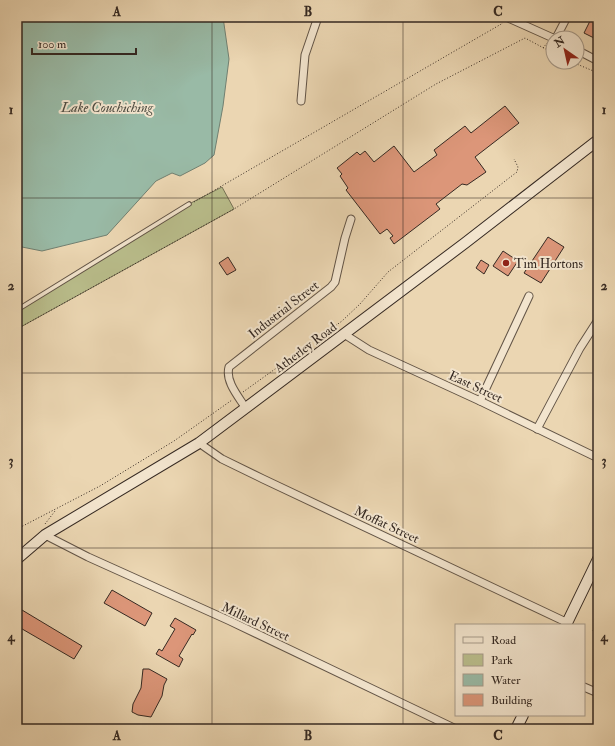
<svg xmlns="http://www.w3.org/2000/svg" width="615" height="746" font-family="'IM FELL Double Pica',serif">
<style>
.green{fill:#b9bd8b;stroke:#777356}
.water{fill:#99baa6;stroke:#718071}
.building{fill:#dc9679;stroke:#352922}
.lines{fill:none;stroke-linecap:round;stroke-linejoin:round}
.lane-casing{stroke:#625446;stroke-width:5.5}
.street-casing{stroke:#625446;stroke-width:9}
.secondary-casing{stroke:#352922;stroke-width:12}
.path{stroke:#352922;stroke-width:1;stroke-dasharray:1 2;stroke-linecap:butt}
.lane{stroke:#f2e4cd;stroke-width:3.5}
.street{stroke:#f2e4cd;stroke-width:7}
.secondary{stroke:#f2e4cd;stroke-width:10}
.grid{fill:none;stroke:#352922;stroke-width:1;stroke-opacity:0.55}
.poi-dot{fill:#8f2418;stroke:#f2e4cd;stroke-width:1.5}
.labels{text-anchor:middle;stroke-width:4;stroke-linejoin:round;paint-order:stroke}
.poi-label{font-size:13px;fill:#352922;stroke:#f2e4cd;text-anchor:start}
.street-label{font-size:13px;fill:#352922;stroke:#f2e4cd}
.water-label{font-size:14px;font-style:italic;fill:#4e4d43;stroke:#f2e4cd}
.neatline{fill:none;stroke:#352922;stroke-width:1.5}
.grid-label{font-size:13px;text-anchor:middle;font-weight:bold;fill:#352922}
</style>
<rect width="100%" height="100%" fill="#ebd6b2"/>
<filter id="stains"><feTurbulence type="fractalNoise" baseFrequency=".005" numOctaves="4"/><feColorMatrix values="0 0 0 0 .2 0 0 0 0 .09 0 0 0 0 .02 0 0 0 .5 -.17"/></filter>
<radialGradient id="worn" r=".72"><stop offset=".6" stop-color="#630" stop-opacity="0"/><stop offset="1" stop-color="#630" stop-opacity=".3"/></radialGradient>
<polygon class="green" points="222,187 234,209 17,329 17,310 189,204"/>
<polygon class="water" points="17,17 223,17 229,59 223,106 214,155 205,163 180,176 172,173 156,181 107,235 42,251 17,246"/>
<g class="building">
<polygon points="592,17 598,17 598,40 584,33"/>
<polygon points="505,106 519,123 475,157 486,172 467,185 462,184 436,204 440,209 394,244 390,238 393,236 387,229 380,234 346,190 348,188 340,176 342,174 337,168 357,152 360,155 365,151 374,162 394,146 414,172 437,155 434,150 465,126 471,133"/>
<polygon points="548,237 564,247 541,283 524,273"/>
<polygon points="503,251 518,261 508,276 493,266"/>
<polygon points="228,257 236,270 227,275 219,263"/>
<polygon points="481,260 489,265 484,274 476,268"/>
<polygon points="112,590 152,613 145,626 104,603"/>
<polygon points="17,607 82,646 74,659 17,626"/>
<polygon points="175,618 196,630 193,635 192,634 179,656 183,659 179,667 156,654 159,649 162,651 175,629 170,626"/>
<polygon points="597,622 598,622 598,633 593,631"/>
<polygon points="143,669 149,669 167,679 164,685 162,696 151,717 138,715 132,712 133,704 141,688"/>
</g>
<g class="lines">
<g class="lane-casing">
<polyline id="lane" points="17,310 189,204"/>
</g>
<g class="street-casing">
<g id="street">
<polyline points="506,17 553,38"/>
<polyline points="556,38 567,17"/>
<polyline points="577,50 598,61"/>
<polyline points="301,101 305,55 318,17"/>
<polyline points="344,334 369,350 480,401 598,458"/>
<polyline points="480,401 529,296"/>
<path d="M245,407C238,396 225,381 229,367L331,287L335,282L345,238L351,219"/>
<polyline points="537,429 580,348 598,320"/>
<polyline points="199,443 222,459 263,479 568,623"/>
<polyline points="45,535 88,557 230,621 456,729"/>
<polyline points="584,687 598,693"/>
</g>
</g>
<g class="secondary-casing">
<g id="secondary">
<polyline points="17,559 45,535 199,443 465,243 598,140"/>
<polyline points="566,625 598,559"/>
<polyline points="516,729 523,715"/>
</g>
</g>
<g class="path">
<polyline points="527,17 537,22"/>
<polyline points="543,48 547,43"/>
<polyline points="572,62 598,73"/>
<polyline points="194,202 503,23"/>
<polyline points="17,329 234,209 436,84 525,38 553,53"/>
<polyline points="243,392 342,321 360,304 388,272 513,175 517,172 518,167 514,159"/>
<polyline points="45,524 55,511"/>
<polyline points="17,529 100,486 174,441 232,400"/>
</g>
<use href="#lane" class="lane"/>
<use href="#street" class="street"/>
<use href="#secondary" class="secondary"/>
</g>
<path class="grid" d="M212,17V729M403,17V729M17,198H598M17,373H598M17,548H598"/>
<circle class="poi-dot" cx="506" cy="263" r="4"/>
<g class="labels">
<g class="poi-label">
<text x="514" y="268">Tim Hortons</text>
</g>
<g class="street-label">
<text transform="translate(283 309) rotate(-38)" y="5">Industrial Street</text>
<text transform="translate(305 347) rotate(-37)" y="5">Atherley Road</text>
<text transform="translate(476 386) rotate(25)" y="5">East Street</text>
<text transform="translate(387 524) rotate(25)" y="5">Moffat Street</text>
<text transform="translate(256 621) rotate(25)" y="5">Millard Street</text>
</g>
<g class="water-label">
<text x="107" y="112">Lake Couchiching</text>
</g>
</g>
<rect width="615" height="746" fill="none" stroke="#ebd6b2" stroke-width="44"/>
<rect x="455" y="624" width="130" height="92" fill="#f2e4cd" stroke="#a69989"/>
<rect x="463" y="637" width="20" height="6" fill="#f2e4cd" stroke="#a69989"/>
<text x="491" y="644" font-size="12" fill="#352922">Road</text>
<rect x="463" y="654" width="20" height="12" fill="#b9bd8b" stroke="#a69989"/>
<text x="491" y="664" font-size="12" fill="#352922">Park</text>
<rect x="463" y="674" width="20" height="12" fill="#99baa6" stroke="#a69989"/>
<text x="491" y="684" font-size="12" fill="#352922">Water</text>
<rect x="463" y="694" width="20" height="12" fill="#dc9679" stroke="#a69989"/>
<text x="491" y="704" font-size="12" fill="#352922">Building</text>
<g transform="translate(565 50) rotate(326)"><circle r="19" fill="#f2e4cd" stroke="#a69989"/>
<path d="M0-3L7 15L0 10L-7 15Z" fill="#8f2418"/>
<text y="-6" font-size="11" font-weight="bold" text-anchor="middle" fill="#352922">N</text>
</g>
<path d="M32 48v6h104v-6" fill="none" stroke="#352922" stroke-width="2"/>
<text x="38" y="48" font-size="12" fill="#352922" stroke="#f2e4cd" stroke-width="3" paint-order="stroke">100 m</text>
<rect x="22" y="22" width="571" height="702" class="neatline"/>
<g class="grid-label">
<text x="117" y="16">A</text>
<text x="308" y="16">B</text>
<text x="498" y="16">C</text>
<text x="11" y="114">1</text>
<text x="604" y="114">1</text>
<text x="11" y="290">2</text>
<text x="604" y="290">2</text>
<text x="11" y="465">3</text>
<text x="604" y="465">3</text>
<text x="11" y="641">4</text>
<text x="604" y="641">4</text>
<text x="117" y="740">A</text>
<text x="308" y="740">B</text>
<text x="498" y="740">C</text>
</g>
<rect width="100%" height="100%" filter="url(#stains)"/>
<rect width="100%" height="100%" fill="url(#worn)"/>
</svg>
